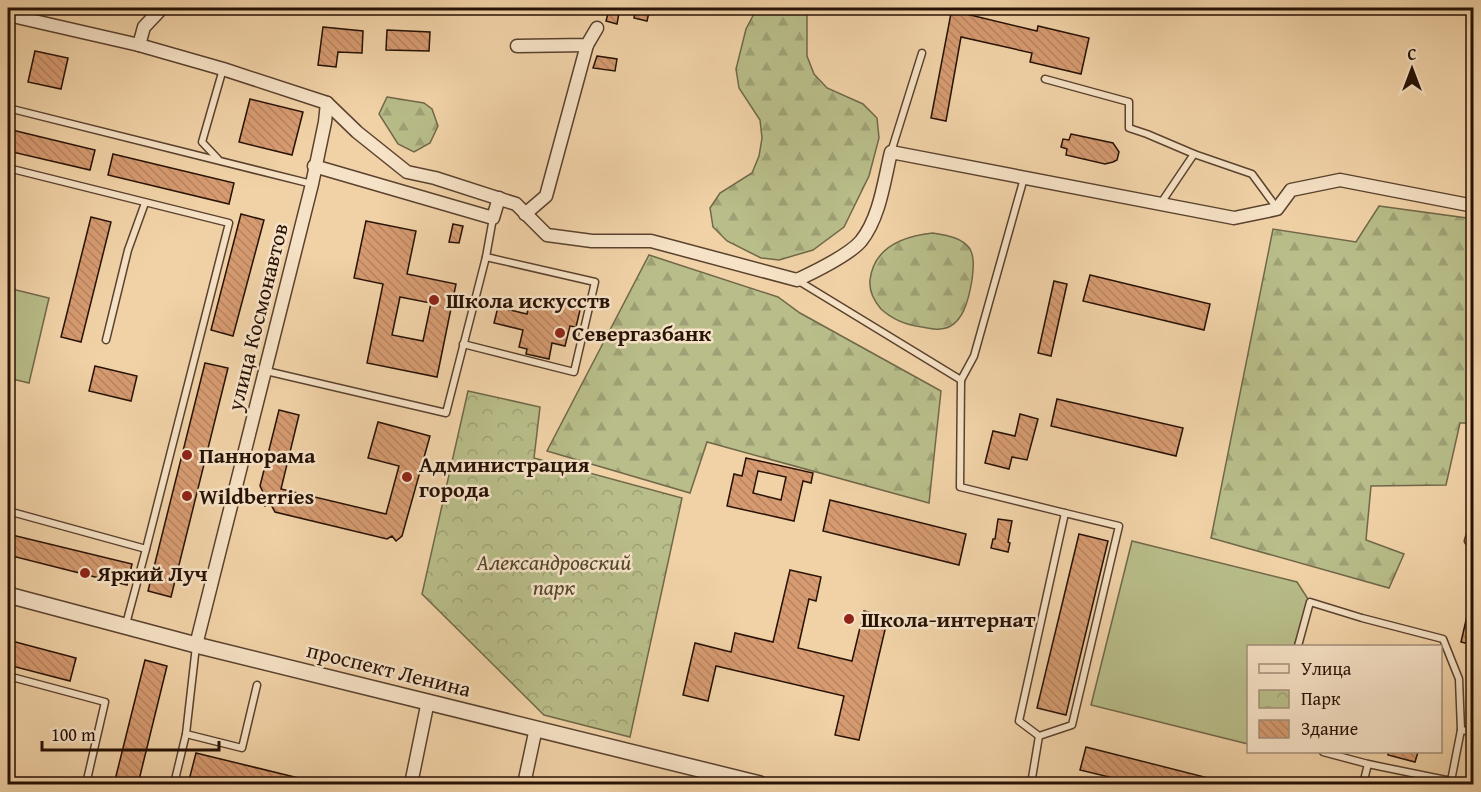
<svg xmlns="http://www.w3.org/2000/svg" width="1481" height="792" font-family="'Gentium Book Plus',serif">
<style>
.forest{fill:url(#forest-firs);stroke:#706848;stroke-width:1.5}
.park{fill:url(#park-crowns);stroke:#706848;stroke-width:1.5}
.pitch{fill:#b8bd89;stroke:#706848;stroke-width:1.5}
.building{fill:url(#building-back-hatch);stroke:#271206;stroke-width:1.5;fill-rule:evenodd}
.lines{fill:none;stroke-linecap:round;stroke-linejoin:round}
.service-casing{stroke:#5a422e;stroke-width:9}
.minor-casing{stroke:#5a422e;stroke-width:15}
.tertiary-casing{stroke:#5a422e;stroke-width:18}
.service{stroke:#f6e2c6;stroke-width:6}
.minor{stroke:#f6e2c6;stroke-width:12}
.tertiary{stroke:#f6e2c6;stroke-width:15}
.poi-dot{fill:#8f2418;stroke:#f6e2c6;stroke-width:2}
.labels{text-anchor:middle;stroke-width:5;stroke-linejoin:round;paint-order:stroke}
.poi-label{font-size:22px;font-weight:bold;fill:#271206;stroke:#f6e2c6;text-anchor:start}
.street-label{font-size:22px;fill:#271206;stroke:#f6e2c6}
.park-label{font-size:22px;font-style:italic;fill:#52452d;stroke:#f6e2c6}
</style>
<defs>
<pattern id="forest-firs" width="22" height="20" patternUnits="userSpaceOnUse" patternTransform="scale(1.5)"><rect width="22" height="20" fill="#b8bd89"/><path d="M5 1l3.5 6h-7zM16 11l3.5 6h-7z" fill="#9ea175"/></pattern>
<pattern id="park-crowns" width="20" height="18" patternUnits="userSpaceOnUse" patternTransform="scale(1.5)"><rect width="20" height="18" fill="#b8bd89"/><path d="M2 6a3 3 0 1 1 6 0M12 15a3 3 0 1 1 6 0" fill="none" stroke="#9ea175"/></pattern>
<pattern id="building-back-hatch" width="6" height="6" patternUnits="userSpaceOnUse" patternTransform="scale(1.5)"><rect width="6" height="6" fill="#d69b71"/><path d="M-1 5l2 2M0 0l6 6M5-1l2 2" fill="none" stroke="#b88460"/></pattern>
</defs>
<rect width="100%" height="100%" fill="#f1d2a7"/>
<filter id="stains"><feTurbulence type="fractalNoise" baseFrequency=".00333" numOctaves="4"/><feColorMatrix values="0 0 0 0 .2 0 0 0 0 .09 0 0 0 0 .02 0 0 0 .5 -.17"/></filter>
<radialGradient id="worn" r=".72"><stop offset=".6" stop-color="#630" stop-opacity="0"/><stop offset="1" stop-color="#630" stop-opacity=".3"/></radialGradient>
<g class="forest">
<polygon points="757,8 807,8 807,56 814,74 827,88 863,104 877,118 879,138 869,176 844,227 813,250 779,260 761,258 727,241 713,227 710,208 720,193 752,173 759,156 762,138 760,120 739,88 736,69 746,29"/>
<polygon points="387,97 424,103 432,109 438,126 430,143 414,152 398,144 379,114"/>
<polygon points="1379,206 1474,219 1473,423 1460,423 1446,485 1371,486 1366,540 1404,554 1389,588 1211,538 1273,229 1356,242"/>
<path d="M933,233C945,235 962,237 970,249C975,258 973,271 972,280C969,298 963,328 940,329C934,330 927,328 922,327C905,325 893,320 881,309C874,301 869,290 870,280C874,247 904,236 933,233Z"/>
<polygon points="649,255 778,297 800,313 941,391 929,503 707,442 690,493 547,451"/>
</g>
<polygon class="park" points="468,391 540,407 534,458 682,498 630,737 544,715 422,594"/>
<g class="pitch">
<polygon points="8,288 49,298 29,383 8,378"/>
<polygon points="1132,541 1297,582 1310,602 1294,646 1248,646 1248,744 1091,705"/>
</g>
<g class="building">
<polygon points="636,8 650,8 647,21 634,18"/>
<polygon points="952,8 968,8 966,14 1037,31 1038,26 1089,38 1081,74 1030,62 1032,53 961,37 946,121 931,118"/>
<polygon points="609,10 619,13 617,24 606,21"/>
<polygon points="323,27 363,31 362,53 338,52 336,67 318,65"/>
<polygon points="387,30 430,32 429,51 386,50"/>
<polygon points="35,51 68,58 61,89 28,82"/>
<polygon points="597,56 617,59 615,71 593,68"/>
<polygon points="250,99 303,112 292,155 239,142"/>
<polygon points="8,129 95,150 90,170 8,151"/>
<polygon points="1071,134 1113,143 1119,152 1117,160 1113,162 1105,164 1066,155 1067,149 1061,147 1063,139 1069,140"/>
<polygon points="113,154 234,183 229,204 108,175"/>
<polygon points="241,214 264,220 233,336 211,330"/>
<polygon points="91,217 111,222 81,342 61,337"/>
<path d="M366,221L416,231L407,274L456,284L437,377L367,363L383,284L354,278ZM400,297L431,303L423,341L392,335Z"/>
<polygon points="453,224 463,226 459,243 449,242"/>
<polygon points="1090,275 1210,304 1204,330 1083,301"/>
<polygon points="1054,281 1067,284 1051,356 1038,353"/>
<polygon points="564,302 581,306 576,327 570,326 565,346 552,343 549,359 526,354 527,349 519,347 523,330 494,323 498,307 527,314 529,304 553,309 555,305 563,306"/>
<polygon points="205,363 228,368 171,597 148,591"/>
<polygon points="95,366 137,376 131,401 89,391"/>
<polygon points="1057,399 1183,428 1176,456 1051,426"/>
<polygon points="279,410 299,415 281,489 386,514 399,466 368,458 378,422 430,436 402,536 396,541 392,536 387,539 275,512 270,503 265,506 259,496 264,494 260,486"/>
<polygon points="1020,414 1038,419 1027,460 1012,457 1009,469 985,463 993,431 1015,436"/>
<path d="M746,458L813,473L811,483L803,481L794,521L727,506L734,474L742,476ZM758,471L786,477L781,500L753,493Z"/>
<polygon points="830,500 966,534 959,565 823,531"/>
<polygon points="998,519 1012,521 1008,542 1010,543 1008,552 991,548 993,539 995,539"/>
<polygon points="8,534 132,564 127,585 8,555"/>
<polygon points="1079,534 1108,541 1066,715 1037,708"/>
<polygon points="790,570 821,577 816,601 809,599 798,648 852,661 864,611 888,617 859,740 835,735 844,696 716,666 708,701 683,695 695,643 731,652 735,633 773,642"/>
<polygon points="1470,603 1473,604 1473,645 1461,642"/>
<polygon points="8,640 76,658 70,681 8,665"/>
<polygon points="145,660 167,666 138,784 114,784"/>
<polygon points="1086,747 1220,781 1219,784 1138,784 1080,770"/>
<polygon points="1388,752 1418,752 1415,762 1388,755"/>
<polygon points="196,753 311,781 310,784 188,784"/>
</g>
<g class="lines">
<g class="service-casing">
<g id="service">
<polyline points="1045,79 1129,102 1129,128 1147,134 1194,154 1252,174 1277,208"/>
<polyline points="8,108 312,184"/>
<polyline points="891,152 922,53"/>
<polyline points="218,159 202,142 223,69"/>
<polyline points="8,168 229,223 146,549 8,511"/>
<polyline points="1161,203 1194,154"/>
<polyline points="797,280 961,380 960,487 1065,513"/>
<polyline points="106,340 128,250 145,203"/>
<polyline points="463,344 574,372 595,282 486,257"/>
<polyline points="266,371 446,413 486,257 493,218"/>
<polyline points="961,380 974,356 1024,178"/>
<polygon points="1065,513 1119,526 1072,725 1039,736 1019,721"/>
<polyline points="1474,523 1468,541 1474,546"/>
<polyline points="126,624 146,549"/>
<polyline points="1298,646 1310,602 1362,618 1443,639 1459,679 1461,730 1451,781 1368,764 1323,752"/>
<polyline points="8,676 105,702 86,784"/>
<polyline points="1461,730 1474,732"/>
<polyline points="186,734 242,748 257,685"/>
<polyline points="174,784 186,734 196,646"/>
<polyline points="1031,784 1039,736"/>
<polyline points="1363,784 1368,764"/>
</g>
</g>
<g class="minor-casing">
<g id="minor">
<path d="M8,15L139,45L223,69L327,103L357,132L407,172L435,178L516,204L547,235L592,241H651L797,280C814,272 850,254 861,241C880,217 884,181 891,152L1234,218L1277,209L1291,190L1340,180L1474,206"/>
<polyline points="139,45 144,27 162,8"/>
<polyline points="517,46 587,45 597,28"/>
<polyline points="314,166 493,218 499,198"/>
<polyline points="525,214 546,196 587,45"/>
<polyline points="196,645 312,184 325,122 327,103"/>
<polyline points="411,784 428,701"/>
<polyline points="524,784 536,728"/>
</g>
</g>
<g class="tertiary-casing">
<polyline id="tertiary" points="8,595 196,645 760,784"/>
</g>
<use href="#service" class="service"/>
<use href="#minor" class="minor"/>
<use href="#tertiary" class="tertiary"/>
</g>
<g class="poi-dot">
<circle cx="434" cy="300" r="6"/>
<circle cx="560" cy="333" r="6"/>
<circle cx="187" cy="455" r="6"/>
<circle cx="407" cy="477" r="6"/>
<circle cx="187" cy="496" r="6"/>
<circle cx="85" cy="573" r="6"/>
<circle cx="849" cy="619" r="6"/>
</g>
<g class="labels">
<g class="poi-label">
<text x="446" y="308">Школа искусcтв</text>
<text x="572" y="341">Севергазбанк</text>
<text x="199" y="463">Паннорама</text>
<text x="419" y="472">Администрация<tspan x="419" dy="25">города</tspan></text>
<text x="199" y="504">Wildberries</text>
<text x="97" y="581">Яркий Луч</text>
<text x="861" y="627">Школа-интернат</text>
</g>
<g class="street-label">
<text transform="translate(257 317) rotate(-76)" y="8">улица Космонавтов</text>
<text transform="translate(389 669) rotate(14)" y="8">проспект Ленина</text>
</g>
<g class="park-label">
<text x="554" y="570">Александровский<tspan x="554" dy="25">парк</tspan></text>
</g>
</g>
<rect width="1481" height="792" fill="none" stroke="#f1d2a7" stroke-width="30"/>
<rect x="9" y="9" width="1463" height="774" fill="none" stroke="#271206" stroke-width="3"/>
<rect x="15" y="15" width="1451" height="762" fill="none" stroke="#271206" stroke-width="1.5"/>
<rect x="1247" y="645" width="195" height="108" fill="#f6e2c6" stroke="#a38f79" stroke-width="1.5"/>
<rect x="1259" y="664" width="30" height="9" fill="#f6e2c6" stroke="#a38f79" stroke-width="1.5"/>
<text x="1301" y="675" font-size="18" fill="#271206">Улица</text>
<rect x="1259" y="690" width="30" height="18" fill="url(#park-crowns)" stroke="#a38f79" stroke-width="1.5"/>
<text x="1301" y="705" font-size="18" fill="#271206">Парк</text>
<rect x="1259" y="720" width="30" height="18" fill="url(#building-back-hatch)" stroke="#a38f79" stroke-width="1.5"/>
<text x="1301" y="735" font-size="18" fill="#271206">Здание</text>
<g transform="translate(1412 69)" stroke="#f6e2c6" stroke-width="4.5" paint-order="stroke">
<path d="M0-4.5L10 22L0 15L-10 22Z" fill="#271206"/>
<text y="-9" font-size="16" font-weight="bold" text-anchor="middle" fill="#271206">С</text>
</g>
<path d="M42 741v9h177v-9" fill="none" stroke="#271206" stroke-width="3"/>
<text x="51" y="741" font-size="18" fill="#271206" stroke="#f6e2c6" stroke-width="4.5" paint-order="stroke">100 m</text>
<rect width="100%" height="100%" filter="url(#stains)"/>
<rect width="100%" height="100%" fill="url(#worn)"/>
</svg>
